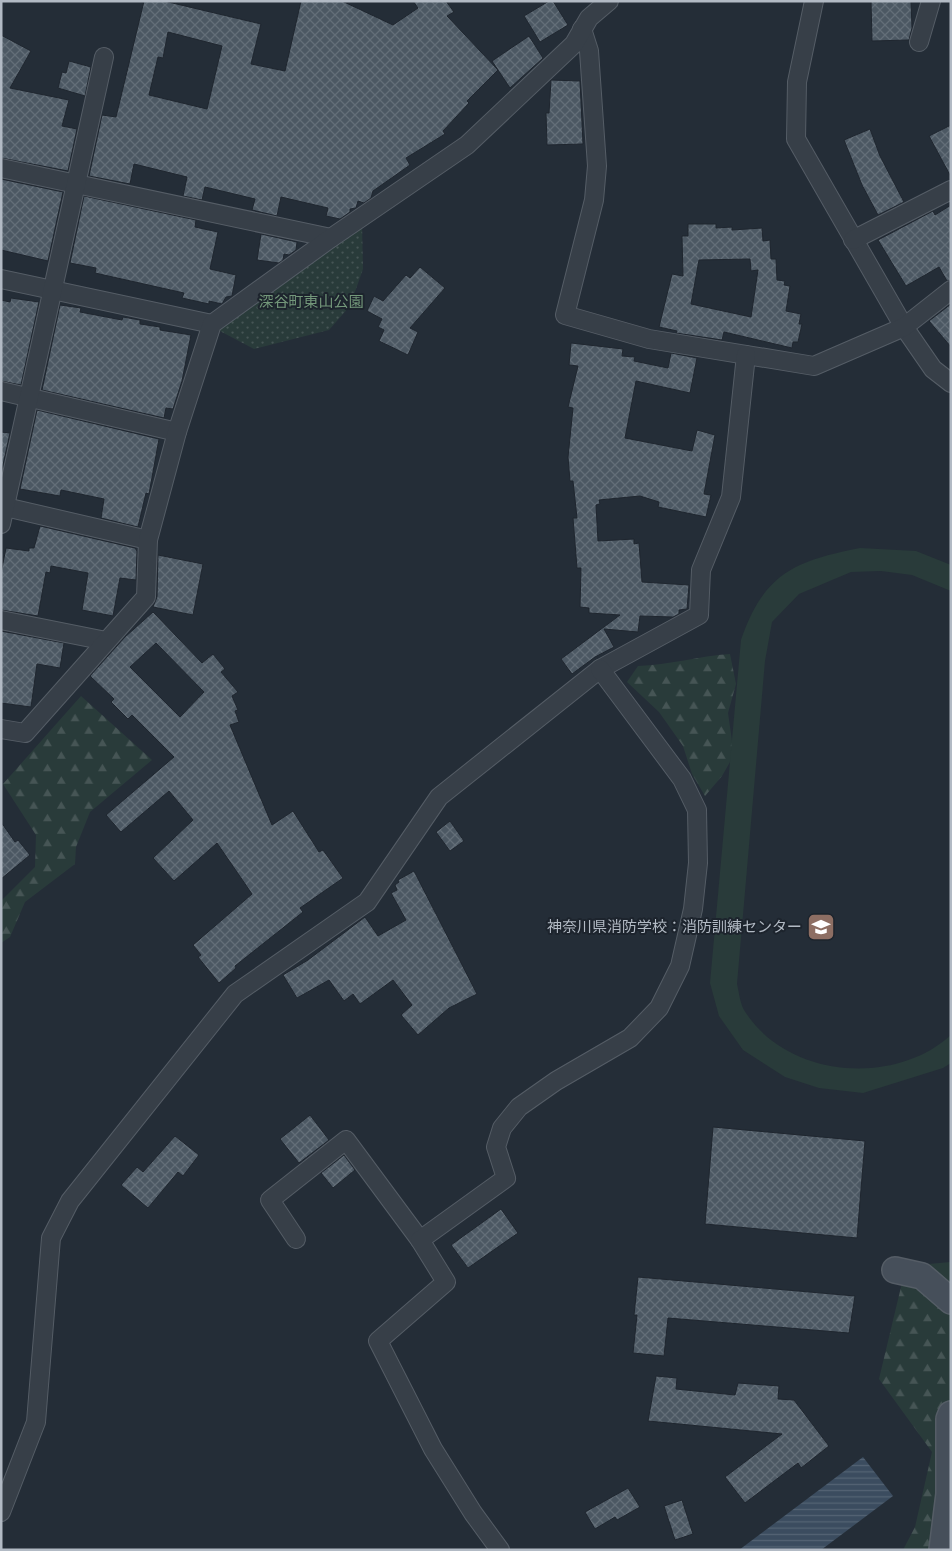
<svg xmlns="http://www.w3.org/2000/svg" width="952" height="1551" font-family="'Exo 2','Noto Sans JP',sans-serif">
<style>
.forest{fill:url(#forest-firs)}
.park{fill:url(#park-dots)}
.pitch{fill:#293b3a}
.water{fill:url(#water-rules)}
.building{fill:url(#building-cross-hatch);stroke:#1f262f;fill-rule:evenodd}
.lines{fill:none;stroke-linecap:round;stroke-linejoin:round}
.street-casing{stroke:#555d66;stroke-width:20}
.secondary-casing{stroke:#555d66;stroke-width:28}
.street{stroke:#373f48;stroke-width:18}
.secondary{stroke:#464f5a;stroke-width:25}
.labels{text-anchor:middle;stroke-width:4;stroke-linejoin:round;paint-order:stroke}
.park-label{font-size:15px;fill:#73977a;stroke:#1d242d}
.poi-label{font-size:15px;fill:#b2bac4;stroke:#1d242d;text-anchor:end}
</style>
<defs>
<pattern id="forest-firs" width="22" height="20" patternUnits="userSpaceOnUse" patternTransform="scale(1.25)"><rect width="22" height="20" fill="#293b3a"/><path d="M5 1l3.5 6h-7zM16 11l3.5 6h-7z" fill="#465555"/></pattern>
<pattern id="park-dots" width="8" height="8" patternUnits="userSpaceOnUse" patternTransform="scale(1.25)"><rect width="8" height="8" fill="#293b3a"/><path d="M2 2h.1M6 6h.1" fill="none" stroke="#465555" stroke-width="1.8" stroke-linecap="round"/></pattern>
<pattern id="water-rules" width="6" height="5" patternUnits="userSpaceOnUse" patternTransform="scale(1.25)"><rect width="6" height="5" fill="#3b4c5f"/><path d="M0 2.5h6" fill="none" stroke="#556474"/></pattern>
<pattern id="building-cross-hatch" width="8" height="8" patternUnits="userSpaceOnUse" patternTransform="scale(1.25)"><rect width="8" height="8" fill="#4c5863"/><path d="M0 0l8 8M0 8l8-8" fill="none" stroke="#636e78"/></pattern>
</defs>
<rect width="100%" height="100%" fill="#242d37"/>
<g class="forest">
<path d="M730,654L736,684L728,713L734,755L722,776L705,796L692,774L683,746L659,712L627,682L638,666C669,665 699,656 730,654Z"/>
<polygon points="81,696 152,760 90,812 76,847 75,864 25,902 10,937 1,943 1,901 35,867 36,835 3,784"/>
<polygon points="951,1262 951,1550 903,1550 915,1527 932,1452 879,1379 906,1266"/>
</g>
<polygon class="park" points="362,225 363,269 350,306 329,330 254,349 218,330"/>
<path class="pitch" d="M860,548L916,551L951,565V591L912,575L881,571L851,572L799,594L772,622L765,661L737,984C739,992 740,1003 744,1010C786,1078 894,1087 951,1035V1063L943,1068L863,1093L819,1088L785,1077L743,1050L719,1016L710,983L741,640C764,573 795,561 860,548Z"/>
<polygon class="water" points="863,1457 893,1496 821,1550 739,1550"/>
<g class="building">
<path d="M144,1H164L261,24L251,64L285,71L301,1H342L393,25L418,8L413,1H446L454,12L447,16L498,70L492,61L529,36L543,58L510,88L498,70L467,101L469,103L443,131L445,134L406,158L410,165L373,191L371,198L364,203L358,201L356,208L350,209V212L340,219L326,216L328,208L281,197L277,216L252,210L255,199L205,187L202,200L183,196L187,177L134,164L130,184L89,176L102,115L116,117ZM168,32L222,46L207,109L149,95L158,57L163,58Z"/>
<polygon points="549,1 553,1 568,25 540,42 524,16"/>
<polygon points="871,1 911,1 912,28 909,40 872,41"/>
<polygon points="1,35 31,51 10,88 69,100 62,126 77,129 68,171 1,158"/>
<polygon points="69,61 91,67 85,96 58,88 62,72 66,73"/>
<polygon points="551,80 580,81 583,144 547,145 546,113 549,113"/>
<polygon points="951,125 951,177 929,136"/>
<polygon points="870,129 880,156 904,202 878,215 862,185 844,140"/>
<polygon points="1,179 63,192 48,261 1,250"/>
<polygon points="84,196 196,220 195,227 218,232 210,269 236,275 232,296 226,297 222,304 209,301 209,304 182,298 184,293 95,273 96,268 70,263"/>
<polygon points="951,205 951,280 947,281 939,267 906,286 878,240 933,211 935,215"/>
<path d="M688,224H716V228L732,227V230L762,228L763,241L770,240L771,259H776L777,280L785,281L784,285L790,286L786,311L801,314L799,324H802L798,342H793L792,348L724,332L722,340L676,333L677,331L659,327L672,274L683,276L682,236H688ZM750,259L751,271L758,270L751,317L691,304L699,260Z"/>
<polygon points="261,234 297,242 296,250 289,255 284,254 283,260 279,263 257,260"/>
<polygon points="420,267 445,288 410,328 418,332 408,355 379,341 384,330 378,327 382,319 367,311 374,296 383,301 406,275 410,278"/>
<polygon points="11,298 39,302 21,385 1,381 1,300 10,302"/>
<polygon points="951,304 951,347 929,321"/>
<polygon points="60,305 81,308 80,312 122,320 123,317 140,320 140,324 160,327 160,330 191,335 182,381 173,409 166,408 164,418 42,390"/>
<polygon points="571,343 623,349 622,356 635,357 634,361 668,368 671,353 697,358 690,393 636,381 625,438 692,451 697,430 715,435 704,494 711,495 706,517 658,507 659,502 640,496 599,500 600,504 596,505 598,541 634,539 634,544 639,543 642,582 689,585 687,609 679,610 679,614 673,617 640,616 638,632 604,629 614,647 595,657 572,674 561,659 620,615 589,613 589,608 580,607 581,568 577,568 573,518 577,518 573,481 570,481 568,457 573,408 568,407 578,366 569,365"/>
<polygon points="37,410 159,439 149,494 146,493 138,527 101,518 104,499 61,490 60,496 20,489"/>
<polygon points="1,432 10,433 1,474"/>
<polygon points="40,526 135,548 137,551 136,580 120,578 113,616 82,610 88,573 51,566 50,573 46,572 38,616 1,610 1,573 6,548 29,551 29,548 34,548"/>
<polygon points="158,555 203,564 193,615 153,607 157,597"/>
<path d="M153,612L202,663L213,654L225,669L221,672L238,692L232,696L238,710L235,711L239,722L230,725L272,825L293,811L319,852L323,850L343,878L300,908L303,912L235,966L236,968L219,983L198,957L201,955L193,945L252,894L217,843L174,881L153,858L193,820L169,791L121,832L106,815L174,757L132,715L128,719L111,702L114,699L90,676L125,637ZM156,643L204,692L180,717L130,667Z"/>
<polygon points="1,631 64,643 60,668 37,664 31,707 1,703"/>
<polygon points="450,821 464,841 450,851 436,832"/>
<polygon points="1,822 15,842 18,840 30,855 1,879"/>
<polygon points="414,871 477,994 449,1008 418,1035 401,1015 412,1005 393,980 360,1004 353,994 344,1001 329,980 297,998 283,975 308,960 365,917 378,936 406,920 391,893 397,890 395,885 399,882 398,880"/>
<polygon points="310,1115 329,1140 299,1163 280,1139"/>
<polygon points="713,1127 865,1141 857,1238 705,1224"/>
<polygon points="175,1136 199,1155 183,1176 178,1172 148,1208 121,1185 137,1167 143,1172"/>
<polygon points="344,1155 355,1170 333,1188 321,1173"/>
<polygon points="501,1209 518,1233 468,1268 451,1245"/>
<polygon points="638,1277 855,1296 849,1333 668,1318 664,1356 633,1353 637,1315 634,1315"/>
<polygon points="656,1376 677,1378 676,1389 735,1395 738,1383 779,1386 778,1399 794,1400 829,1446 801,1468 798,1463 745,1503 725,1477 782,1434 648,1421"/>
<polygon points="628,1488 640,1507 617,1520 615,1517 595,1529 585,1512"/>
<polygon points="682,1500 693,1534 675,1540 664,1506"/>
</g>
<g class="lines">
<g class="street-casing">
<g id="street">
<polyline points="814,1 797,82 796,139 904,327 933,369 951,383"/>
<polyline points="582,29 589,51 597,166 594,200 565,315 649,339 814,366 904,327 951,290"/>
<polyline points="919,42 931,1"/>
<polyline points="1,168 331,238"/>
<polyline points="853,240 951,190"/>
<polyline points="1,279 212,324"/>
<polyline points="1,391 177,432"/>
<polyline points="1,506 148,540"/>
<polyline points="1,524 104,57"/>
<polyline points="1,620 106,641"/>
<polyline points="1,729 25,733 146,597 148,540 177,432 212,324 331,238 467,145 574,44 589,18 609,1"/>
<polyline points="296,1239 270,1200 346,1140 420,1240"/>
<polyline points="1,1512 36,1422 51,1238 70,1201 235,994 367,902 439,797 600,669 699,615 701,570 731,497 746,355"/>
<polyline points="500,1550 473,1513 433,1449 378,1341 446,1282 420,1240 506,1178 496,1147 502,1128 519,1107 556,1081 630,1038 659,1008 680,966 693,909 698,863 697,810 682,779 600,669"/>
</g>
</g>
<g class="secondary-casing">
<g id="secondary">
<polyline points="895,1270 922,1276 951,1301"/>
<polyline points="942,1550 949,1494 949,1419 951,1414"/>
</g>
</g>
<use href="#street" class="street"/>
<use href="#secondary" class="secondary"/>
</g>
<defs>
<g id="school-square" transform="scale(1.4375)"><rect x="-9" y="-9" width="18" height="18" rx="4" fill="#8d6e63" stroke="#1d242d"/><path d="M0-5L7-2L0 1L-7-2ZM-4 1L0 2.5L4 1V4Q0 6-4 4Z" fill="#fff"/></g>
</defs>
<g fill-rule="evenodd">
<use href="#school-square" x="821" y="927"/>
</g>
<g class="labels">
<g class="park-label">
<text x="311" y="307">深谷町東山公園</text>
</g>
<g class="poi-label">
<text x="802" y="932">神奈川県消防学校：消防訓練センター</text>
</g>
</g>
<rect width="952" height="1551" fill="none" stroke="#b2bac4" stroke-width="5"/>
</svg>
